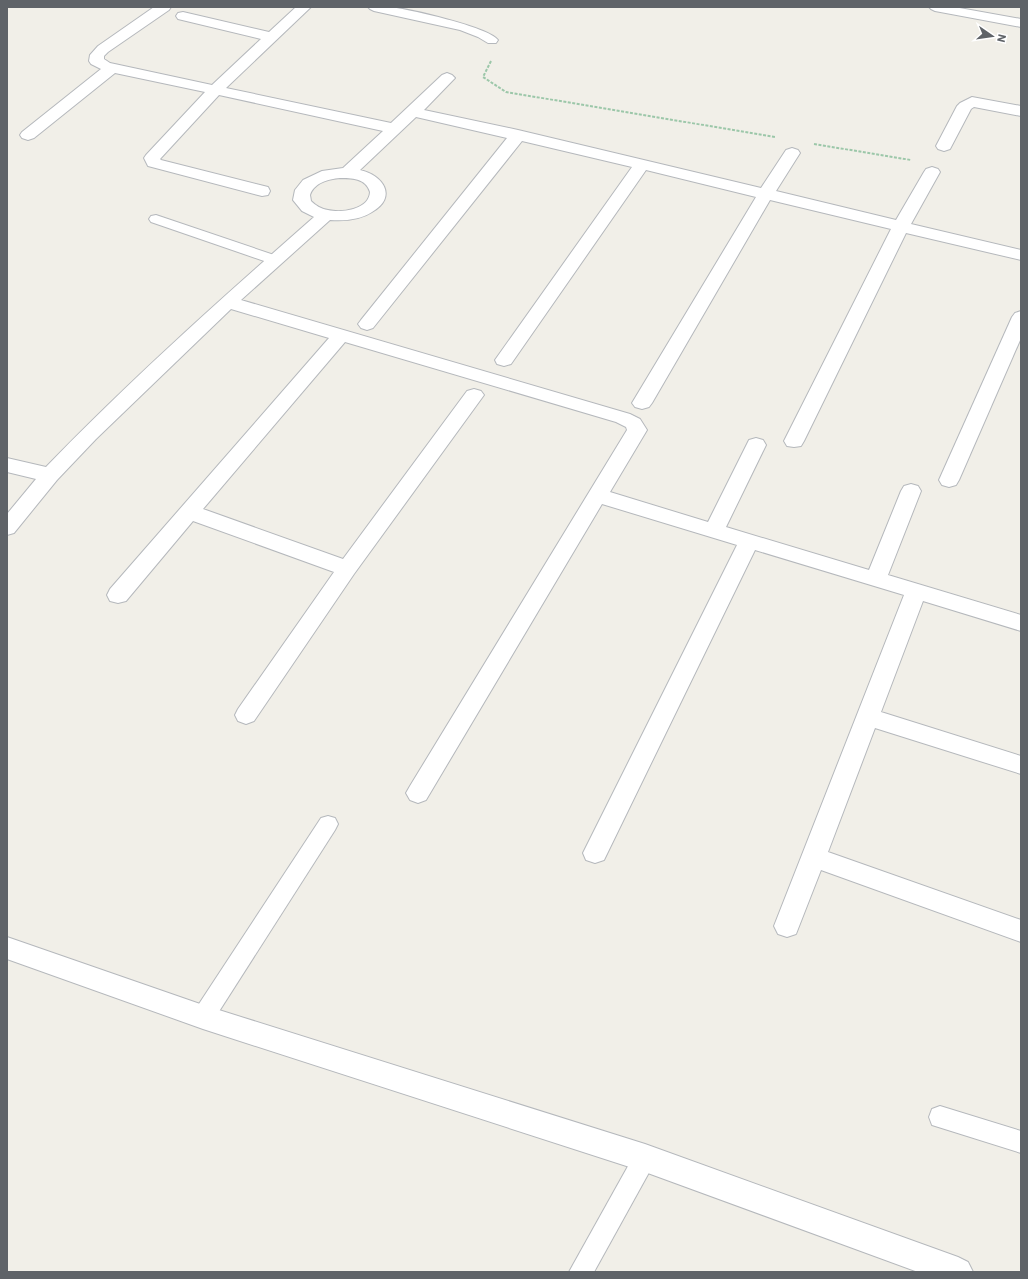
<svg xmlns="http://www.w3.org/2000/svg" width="1028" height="1279" font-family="'IBM Plex Sans',sans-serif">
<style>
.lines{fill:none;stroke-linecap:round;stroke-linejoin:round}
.service-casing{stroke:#b5b8bc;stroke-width:2}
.minor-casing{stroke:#b5b8bc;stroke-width:2}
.path{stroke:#9cc7a9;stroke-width:2;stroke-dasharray:3 1.5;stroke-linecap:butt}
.service{fill:#fff;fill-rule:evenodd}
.minor{fill:#fff;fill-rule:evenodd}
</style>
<rect width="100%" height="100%" fill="#f1efe8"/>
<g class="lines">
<g class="service-casing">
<g id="service">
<path d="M368,7C375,7 383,6 390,7C408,9 489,27 498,40L496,43H488L478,37L460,30L374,11L370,9Z"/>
<polygon points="929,7 954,7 1021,19 1021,27 935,11 931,9"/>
<polygon points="156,215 280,257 282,260 280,263 275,264 270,263 151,222 149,219 151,216"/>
<polygon points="328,816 335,818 338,824 335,830 211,1024 203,1027 195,1024 192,1017 195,1010 321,818"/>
<polygon points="940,1106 1021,1131 1021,1153 932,1125 929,1117 932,1109"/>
<polygon points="645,1147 653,1150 657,1158 594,1272 569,1272 637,1150"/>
</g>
</g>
<g class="minor-casing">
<g id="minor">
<path d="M154,7H171L169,10L108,52L104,56V59L110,63L212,85L261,39L178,19L176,16L178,13L183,12L269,32L296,7H311L226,88L391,123L442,75L447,73L452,75L455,78L424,110L518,130L761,188L786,150L792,148L798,150L800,153L776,191L896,220L924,172L926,169L932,167L938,169L940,172L911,224L1021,250V260L906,233L804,441L801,446L794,447L787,446L784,441L891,229L770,200L652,403L649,407L642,409L635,407L632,403L756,197L646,170L511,364L504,366L497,364L495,360L632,167L522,141L373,328L367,330L361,328L358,324L361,320L507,138L416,117L360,170C383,175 398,197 372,212C360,220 344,221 330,220L241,300L630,414L640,419L647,430L610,492L708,522L749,440L756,438L763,440L766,445L726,527L869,570L901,491L904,486L911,484L918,486L921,491L888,575L1021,615V631L923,601L881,712L1021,756V774L875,728L828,852L1021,920V942L821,870L796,934L787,937L778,934L774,926L904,595L755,550L604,860L595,863L586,860L583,853L737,545L602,504L426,800L418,803L410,800L406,793L410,786L627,430L626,427L616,422L345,342L203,509L343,559L467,391L474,389L481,391L484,395L354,574L254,721L246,724L238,721L235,715L238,709L334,572L193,521L126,601L118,603L110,601L107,595L110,589L329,338L231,309L96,439L57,480L14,533L7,535V514L36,479L7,472V458L46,467C131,379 222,298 314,217L302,211L293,200L295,190L303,180L322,171L343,168L383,131L219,95L160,159L161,160L268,187L270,191L268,195L262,196L148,166L144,158L146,155L205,92L115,73L34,138L28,140L22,138L20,135L22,132L101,69L91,64L89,61L90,55L98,46ZM340,178C351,178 366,178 370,192C369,210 341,213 328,210C321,209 315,205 311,201L310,195C314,183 328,179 340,178Z"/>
<polygon points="972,97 1021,106 1021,116 974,107 971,109 950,149 944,151 938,149 936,146 957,106 960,103"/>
<polygon points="1021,311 1021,338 959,480 956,485 949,487 942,485 939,480 1012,317 1015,313"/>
<polygon points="7,937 203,1005 645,1144 958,1257 968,1262 973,1272 918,1272 645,1172 203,1029 7,959"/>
</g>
</g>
<g class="path">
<polyline points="491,61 483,77 506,92 775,137"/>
<polyline points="814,144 911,160"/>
</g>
<use href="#service" class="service"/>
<use href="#minor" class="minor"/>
</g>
<rect width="1028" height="1279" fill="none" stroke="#5f6368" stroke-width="16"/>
<g transform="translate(992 36) rotate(103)" stroke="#ffffff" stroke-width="3" paint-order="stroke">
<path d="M0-3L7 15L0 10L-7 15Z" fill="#5f6368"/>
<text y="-6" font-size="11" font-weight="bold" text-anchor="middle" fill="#5f6368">N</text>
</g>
</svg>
